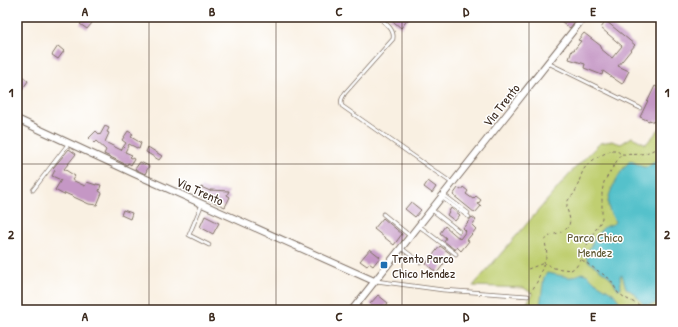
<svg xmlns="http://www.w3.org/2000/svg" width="678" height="327" font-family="'Patrick Hand',sans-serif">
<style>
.green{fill:#c0cf71;stroke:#7e7c48}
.water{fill:#54c1cb;stroke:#487674}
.building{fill:#c597c5}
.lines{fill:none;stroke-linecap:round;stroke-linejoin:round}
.service-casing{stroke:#7e6f63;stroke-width:4.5}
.minor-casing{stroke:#7e6f63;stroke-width:8}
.path{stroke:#7e6f63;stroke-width:1;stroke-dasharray:3 3;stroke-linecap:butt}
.service{stroke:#fff;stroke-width:3}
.minor{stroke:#fff;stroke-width:6}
.grid{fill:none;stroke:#3b2a1e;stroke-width:1;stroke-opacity:0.55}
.poi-dot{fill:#1f6fb2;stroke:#fff;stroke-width:1.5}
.labels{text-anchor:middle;stroke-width:3;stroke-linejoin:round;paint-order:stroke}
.street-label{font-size:13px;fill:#3b2a1e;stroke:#fff}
.park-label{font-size:13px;fill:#635c37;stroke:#fff}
.poi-label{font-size:13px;fill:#3b2a1e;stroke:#fff;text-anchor:start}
.neatline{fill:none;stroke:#3b2a1e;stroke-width:1.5}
.grid-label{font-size:13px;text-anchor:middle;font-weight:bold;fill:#3b2a1e}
</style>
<rect width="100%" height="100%" fill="#fff"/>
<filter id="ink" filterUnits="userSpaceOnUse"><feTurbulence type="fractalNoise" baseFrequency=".025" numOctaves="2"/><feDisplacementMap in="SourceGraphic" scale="8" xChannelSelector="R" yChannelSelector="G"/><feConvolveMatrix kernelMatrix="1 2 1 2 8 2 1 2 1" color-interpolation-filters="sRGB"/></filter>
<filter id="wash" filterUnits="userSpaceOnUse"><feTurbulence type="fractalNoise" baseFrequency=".012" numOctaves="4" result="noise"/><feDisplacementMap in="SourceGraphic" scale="16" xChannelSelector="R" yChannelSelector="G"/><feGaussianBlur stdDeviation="0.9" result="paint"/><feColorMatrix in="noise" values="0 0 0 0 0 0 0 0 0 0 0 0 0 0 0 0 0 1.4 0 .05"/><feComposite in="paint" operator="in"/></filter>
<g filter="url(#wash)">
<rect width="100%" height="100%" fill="#f9f0e2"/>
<polygon class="green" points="661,127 661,310 522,310 533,294 524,288 473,286 575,168 600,143 612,141 621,144 632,137 646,144"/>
<g class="water">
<path d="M658,160H661V209L658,220L660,237L661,239V299C655,305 651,306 643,304L635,294L626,288L622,275L620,276L621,288L618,289L610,277L588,261L586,256C589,249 597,233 603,228C607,225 612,226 615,222C613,216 608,211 608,204C607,193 622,168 630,161C637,162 642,170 649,166C652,164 655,161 658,160Z"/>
<polygon points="547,273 568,277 572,277 582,273 588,275 595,282 613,293 622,305 628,307 645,308 647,310 536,310 540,306 544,277"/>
</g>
<g id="blocks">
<g class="building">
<polygon points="388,17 410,17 401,28"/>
<polygon points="565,17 572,22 575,18 576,20 570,28 561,21"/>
<polygon points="85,18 92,23 87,29 80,24"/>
<polygon points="606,21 635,45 618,66 629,71 622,84 603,71 602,75 584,68 585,64 569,59 572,50 574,50 581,41 578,40 584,33 601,46 600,48 612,58 622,46 601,28"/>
<polygon points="58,46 64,51 58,59 52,55"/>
<polygon points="22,76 28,81 17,97 17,83"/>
<polygon points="655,86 661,89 661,116 658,122 655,120 655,122 649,120 649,121 640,117"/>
<polygon points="105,126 109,128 107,132 109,133 105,142 121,150 126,143 122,140 128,131 133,134 131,137 141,143 139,149 129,144 125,152 132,155 130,157 134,159 131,165 128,163 127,165 104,154 106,150 96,141 94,143 89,138 96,131 100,135"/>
<polygon points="148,147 162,156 159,160 146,152"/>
<polygon points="69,149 76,154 64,169 75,176 72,180 85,186 87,182 96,185 96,184 101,185 99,191 102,193 97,205 89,204 65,193 64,195 55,190 61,180 52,176 55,170 53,168"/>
<polygon points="140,162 149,166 145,174 135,169"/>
<polygon points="428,181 436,187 432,193 424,187"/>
<polygon points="201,187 210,191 210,190 229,191 227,195 230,197 225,207 198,195"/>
<polygon points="463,187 468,191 466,194 473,199 476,196 481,200 478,204 481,206 475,213 453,195 458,188 461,190"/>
<polygon points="411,202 421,210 415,217 405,209"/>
<polygon points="451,208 460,215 455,221 447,215"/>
<polygon points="123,210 132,213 130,219 121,215"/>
<polygon points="205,216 219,223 213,234 200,227"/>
<polygon points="472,217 476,220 472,225 476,229 467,240 469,241 461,251 457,247 455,250 444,241 446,238 440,233 445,226 460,239 466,231 463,228"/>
<polygon points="383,218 402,234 394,245 374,229"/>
<polygon points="440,246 451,254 437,273 426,264"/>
<polygon points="370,249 380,257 373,266 369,263 367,266 360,261"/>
<polygon points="378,295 388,303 383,310 377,310 370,304"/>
</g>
</g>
</g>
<g filter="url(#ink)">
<use href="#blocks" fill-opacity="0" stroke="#7e6f63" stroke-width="1"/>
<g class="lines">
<g class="service-casing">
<g id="service">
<path d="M378,17C385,23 395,29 393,39L345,93C342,98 340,101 342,106L452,183"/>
<polyline points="548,63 640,108"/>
<polyline points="33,190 69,143"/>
<polyline points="444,195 468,213"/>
<polyline points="441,197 469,217"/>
<polyline points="202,204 189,235 209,245"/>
<polyline points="432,210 459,231"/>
<polyline points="383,214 410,236"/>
<polyline points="419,226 456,254"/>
<polyline points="401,248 420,262"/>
<polyline points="376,281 443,290 528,296"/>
</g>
</g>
<g class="minor-casing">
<g id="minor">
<polyline points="17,119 133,173 374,281"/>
<polyline points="352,310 584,17"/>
</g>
</g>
<g class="path">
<path d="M612,150H616L621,154L604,182L602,192V218L600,223L589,240L581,260L576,267L571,270L554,268L544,263L547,254L545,241C550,231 564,236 569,225C572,217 566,212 567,204C567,199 573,196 575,192C579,184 580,176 584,169C591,159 602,155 612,150Z"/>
<path d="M622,154C640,155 645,155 661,146"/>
<polyline points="582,260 610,279 618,293 627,299 639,305 657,310"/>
<polyline points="528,269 544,263 537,282 531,292"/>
</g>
<use href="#service" class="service"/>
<use href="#minor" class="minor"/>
</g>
</g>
<path class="grid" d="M149,17V310M276,17V310M402,17V310M529,17V310M17,164H661"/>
<rect class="poi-dot" x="380" y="261" width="8" height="8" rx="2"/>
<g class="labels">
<g class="street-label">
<text transform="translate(501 105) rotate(-52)" y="5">Via Trento</text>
<text transform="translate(200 191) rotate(24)" y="5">Via Trento</text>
</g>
<g class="park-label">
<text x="595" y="242">Parco Chico<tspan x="595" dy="15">Mendez</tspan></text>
</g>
<g class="poi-label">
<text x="392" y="263">Trento Parco<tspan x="392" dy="15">Chico Mendez</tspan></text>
</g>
</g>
<rect width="678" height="327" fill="none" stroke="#fff" stroke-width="44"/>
<rect x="22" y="22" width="634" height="283" class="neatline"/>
<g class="grid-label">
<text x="85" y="16">A</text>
<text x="212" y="16">B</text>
<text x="339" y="16">C</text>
<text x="466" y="16">D</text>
<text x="593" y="16">E</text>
<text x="11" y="97">1</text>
<text x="667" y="97">1</text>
<text x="11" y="239">2</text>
<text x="667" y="239">2</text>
<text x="85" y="321">A</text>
<text x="212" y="321">B</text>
<text x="339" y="321">C</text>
<text x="466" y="321">D</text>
<text x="593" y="321">E</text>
</g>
</svg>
